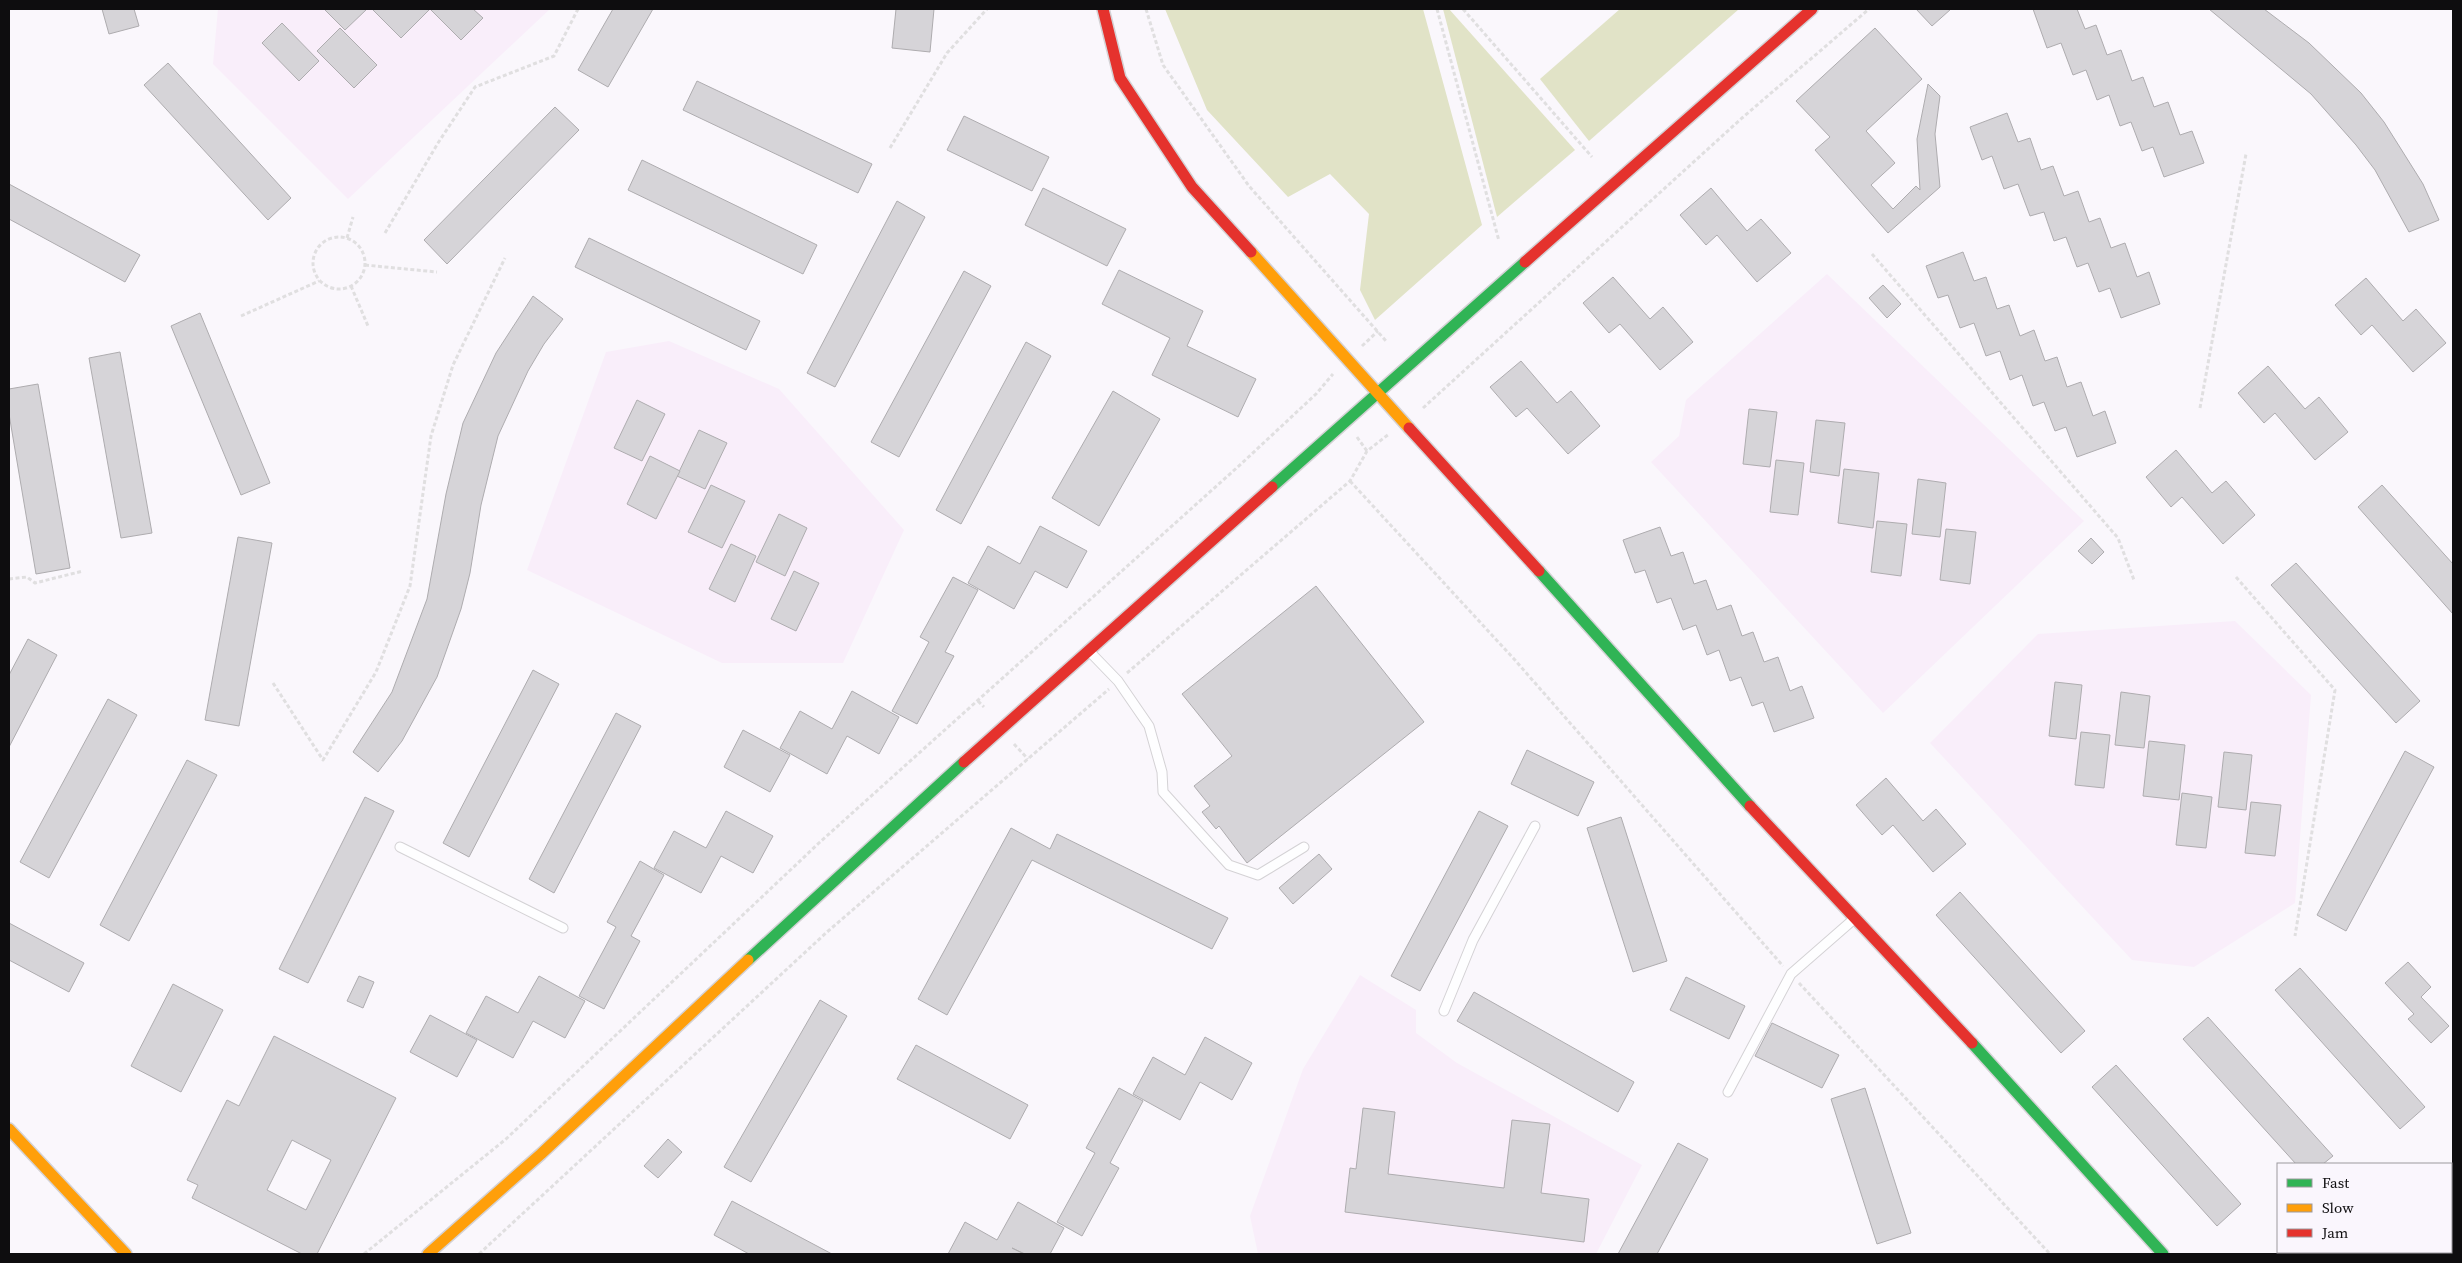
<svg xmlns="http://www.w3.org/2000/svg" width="2462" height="1263" font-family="'Source Serif 4',serif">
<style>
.commercial{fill:#f6eaef}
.education{fill:#f9eefa}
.green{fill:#e1e3c7}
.building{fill:#d6d4d8;stroke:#aeacaf;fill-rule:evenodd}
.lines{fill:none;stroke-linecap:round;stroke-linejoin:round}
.lane-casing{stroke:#d4d2d5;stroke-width:11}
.fast-casing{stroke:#d4d2d5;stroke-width:14}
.slow-casing{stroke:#d4d2d5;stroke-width:14}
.jam-casing{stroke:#d4d2d5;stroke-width:14}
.path{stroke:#e0dfe0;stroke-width:3;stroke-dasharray:4 2.5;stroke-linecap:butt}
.lane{stroke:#fefeff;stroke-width:9}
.fast{stroke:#30b455;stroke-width:11}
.slow{stroke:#ff9f0a;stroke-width:11}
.jam{stroke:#e5322d;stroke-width:11}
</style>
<rect width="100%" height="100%" fill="#faf7fc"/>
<polygon class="commercial" points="2453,1170 2453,1254 2292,1254 2297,1252 2451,1252 2451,1171"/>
<g class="education">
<polygon points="218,9 550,9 348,199 213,64"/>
<polygon points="1827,274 2084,521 1883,713 1651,462 1679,436 1686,400"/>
<polygon points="669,341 779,389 904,530 843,663 722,663 527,570 606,352"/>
<polygon points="2235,621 2311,695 2295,903 2194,967 2132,960 1930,743 2038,634"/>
<polygon points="1360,975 1416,1010 1416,1033 1457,1063 1642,1165 1596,1254 1258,1254 1250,1216 1303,1069"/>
</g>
<g class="green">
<polygon points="1165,9 1423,9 1482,225 1375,320 1360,290 1369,214 1330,174 1288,197 1207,110"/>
<polygon points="1443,9 1449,9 1575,150 1497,217"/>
<polygon points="1620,9 1739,9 1589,141 1540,79"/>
</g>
<g class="building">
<polygon points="102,9 134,9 139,26 109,34"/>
<polygon points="324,9 367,9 345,30"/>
<polygon points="372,9 473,9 483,18 461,40 430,9 401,38"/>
<polygon points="613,9 653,9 608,87 578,70"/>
<polygon points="896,9 934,9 930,52 892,48"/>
<polygon points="1916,9 1951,9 1932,26"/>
<polygon points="2033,9 2077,9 2085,29 2096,25 2107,55 2121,50 2132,81 2143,77 2154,107 2168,102 2180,135 2192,131 2204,163 2164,177 2153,147 2142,151 2131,122 2120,126 2109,95 2097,100 2086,70 2073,75 2061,43 2047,48"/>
<polygon points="2209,9 2264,9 2309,43 2361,93 2384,122 2423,184 2439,220 2409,232 2375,170 2356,145 2311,94"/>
<polygon points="282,23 319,61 299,81 262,43"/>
<polygon points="340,28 377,65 354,88 317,51"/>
<polygon points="1875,28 1922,79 1866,131 1895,163 1871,185 1893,209 1916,186 1920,190 1917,139 1928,84 1940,96 1935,134 1940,187 1888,233 1815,150 1830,137 1796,101"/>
<polygon points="168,63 291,198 268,220 144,85"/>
<polygon points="697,81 872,164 858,193 683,110"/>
<polygon points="555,107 579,130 447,264 424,240"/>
<polygon points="2007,113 2018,142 2030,138 2041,170 2053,166 2064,196 2078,191 2089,222 2100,218 2111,248 2125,243 2137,277 2149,272 2160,304 2121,318 2110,288 2099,292 2088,263 2077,267 2066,237 2054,241 2044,212 2030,216 2018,184 2004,189 1992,156 1982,160 1970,127"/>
<polygon points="964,116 1049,157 1032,191 947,150"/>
<polygon points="642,160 817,245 803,274 628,190"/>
<polygon points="9,184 140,255 125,282 9,219"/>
<polygon points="1043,188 1126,229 1107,266 1025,225"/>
<polygon points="1711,188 1747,231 1761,219 1791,253 1757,282 1717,235 1706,245 1680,215"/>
<polygon points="897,201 925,217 835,387 807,373"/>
<polygon points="589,238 760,321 746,350 575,267"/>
<polygon points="1963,252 1974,281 1986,277 1997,309 2009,305 2020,336 2034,330 2045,361 2057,357 2067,387 2081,382 2093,416 2105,411 2116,443 2077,457 2066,427 2055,431 2044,402 2033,406 2022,375 2010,380 2000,351 1986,356 1974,323 1960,328 1948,295 1938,298 1926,266"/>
<polygon points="1119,270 1203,311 1187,346 1256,379 1238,417 1152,375 1170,338 1102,304"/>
<polygon points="964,271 991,286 899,457 871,442"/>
<polygon points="1613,277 1650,319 1663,307 1693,342 1660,370 1620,324 1609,333 1583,303"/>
<polygon points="2366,278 2403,321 2416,309 2446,343 2413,372 2372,325 2361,335 2335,305"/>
<polygon points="1883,285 1901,304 1887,318 1869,298"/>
<polygon points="533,296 563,319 544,344 528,371 498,436 481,505 470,573 461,609 437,677 402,741 378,772 353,752 392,692 427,599 446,494 463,423 496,353"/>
<polygon points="200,313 270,483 241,495 171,326"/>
<polygon points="1026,342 1051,356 961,524 936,510"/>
<polygon points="120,352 152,533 121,538 89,358"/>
<polygon points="1521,361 1557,403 1571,391 1600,426 1568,454 1527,408 1516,417 1490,387"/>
<polygon points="2268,366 2305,409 2319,397 2348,432 2315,460 2275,413 2264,423 2238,393"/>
<polygon points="38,384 70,568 36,574 9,414 9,389"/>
<polygon points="1113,391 1160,419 1099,526 1052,498"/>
<polygon points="637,400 665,414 642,461 614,448"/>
<polygon points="1749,409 1777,412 1770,467 1743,464"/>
<polygon points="1816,420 1845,423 1839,476 1810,472"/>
<polygon points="699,430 727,443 705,489 677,476"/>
<polygon points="2176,450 2212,493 2226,481 2255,515 2223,544 2182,497 2171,507 2146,477"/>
<polygon points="650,456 680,471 656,519 627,504"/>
<polygon points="1776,460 1804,463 1798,515 1770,512"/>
<polygon points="1844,469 1879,473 1873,528 1838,523"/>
<polygon points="1918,479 1946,483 1940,537 1912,534"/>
<polygon points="711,485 745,501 722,548 688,532"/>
<polygon points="2382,485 2453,564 2453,614 2358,507"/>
<polygon points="779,514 807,528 785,576 756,562"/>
<polygon points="1877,521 1907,524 1901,576 1871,572"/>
<polygon points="1040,526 1087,551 1067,588 1035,571 1014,609 968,583 988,546 1020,564"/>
<polygon points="1660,527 1671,556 1683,552 1694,584 1706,580 1717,610 1731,605 1742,636 1753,632 1764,662 1778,657 1790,691 1802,686 1814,718 1774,732 1763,702 1752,706 1741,677 1730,681 1719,650 1707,655 1696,625 1683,630 1671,598 1657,603 1645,570 1635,573 1623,540"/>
<polygon points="1946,529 1976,532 1970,584 1940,580"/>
<polygon points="238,537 272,543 239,726 205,720"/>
<polygon points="2091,538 2104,552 2092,564 2078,551"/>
<polygon points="731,544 756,556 735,602 709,589"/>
<polygon points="2296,563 2420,701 2396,723 2271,585"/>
<polygon points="794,571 819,583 796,631 771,619"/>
<polygon points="953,577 978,590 945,652 954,656 917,724 892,711 929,642 920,637"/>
<polygon points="1316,586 1424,722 1247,863 1219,826 1216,829 1202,812 1210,806 1194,786 1232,756 1182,694"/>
<polygon points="28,639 57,655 9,747 9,675"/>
<polygon points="533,670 559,684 469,857 443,843"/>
<polygon points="2055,682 2082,685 2076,739 2049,736"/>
<polygon points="852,691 899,717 879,754 847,736 827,774 780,748 800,711 832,729"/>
<polygon points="2121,692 2150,696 2144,748 2115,745"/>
<polygon points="108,699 137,715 49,878 20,862"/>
<polygon points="616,713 641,726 554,893 529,879"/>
<polygon points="743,730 790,755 770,792 724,767"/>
<polygon points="2081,732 2110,735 2104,788 2075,785"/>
<polygon points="2149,741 2185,745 2179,800 2143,796"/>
<polygon points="1527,750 1594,782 1578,816 1511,784"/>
<polygon points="2405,751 2434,767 2346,931 2317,915"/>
<polygon points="2224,752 2252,755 2246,810 2218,807"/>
<polygon points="187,760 217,775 129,941 100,925"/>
<polygon points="1886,778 1923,821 1936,809 1966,844 1933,872 1893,825 1882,835 1856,805"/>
<polygon points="2182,793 2212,797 2206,848 2176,845"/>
<polygon points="365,797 394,811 308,983 279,969"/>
<polygon points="2251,802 2281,805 2275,856 2245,853"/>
<polygon points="726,811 773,836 753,873 721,856 701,893 654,868 674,831 706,848"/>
<polygon points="1479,811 1508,826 1420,991 1391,976"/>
<polygon points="1621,817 1667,961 1633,972 1587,828"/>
<polygon points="1011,828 1050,849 1057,834 1228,918 1212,949 1032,860 947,1015 918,999"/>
<polygon points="1319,854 1332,869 1293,904 1279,888"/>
<polygon points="640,861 664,875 631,936 640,941 604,1009 579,996 616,927 607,922"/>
<polygon points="1960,892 2085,1031 2061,1053 1936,915"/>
<polygon points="9,923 84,963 69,992 9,960"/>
<polygon points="2408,962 2431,987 2421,997 2449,1026 2431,1043 2408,1019 2414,1014 2385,983"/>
<polygon points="2300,968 2425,1107 2400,1129 2275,990"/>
<polygon points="359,976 374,982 363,1008 347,1001"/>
<polygon points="539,976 585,1001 565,1038 533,1021 513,1058 466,1033 486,996 518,1013"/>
<polygon points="1686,977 1745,1006 1729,1039 1670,1010"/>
<polygon points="173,984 223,1010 181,1092 131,1066"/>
<polygon points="1474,992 1634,1082 1618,1112 1457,1021"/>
<polygon points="820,1000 847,1016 751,1182 724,1167"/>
<polygon points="430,1015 477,1040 457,1077 410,1052"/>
<polygon points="2208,1017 2333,1156 2323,1164 2296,1164 2183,1039"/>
<polygon points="1772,1023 1839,1055 1822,1088 1755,1056"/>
<path d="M274,1036L396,1098L317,1254H302L192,1198L198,1185L187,1180L227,1100L239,1106ZM292,1140L331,1160L306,1210L267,1190Z"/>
<polygon points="1205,1037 1252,1063 1232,1100 1200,1082 1180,1120 1133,1094 1153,1057 1185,1075"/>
<polygon points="916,1045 1028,1105 1010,1139 897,1079"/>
<polygon points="2116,1065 2241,1204 2217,1226 2092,1087"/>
<polygon points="1119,1088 1143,1101 1110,1163 1119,1168 1082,1236 1057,1222 1095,1153 1086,1148"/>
<polygon points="1865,1088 1911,1233 1877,1244 1831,1099"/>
<polygon points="1363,1108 1395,1112 1388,1174 1504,1188 1512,1120 1550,1124 1541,1193 1589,1199 1584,1242 1345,1212 1350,1168 1356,1169"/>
<polygon points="668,1139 682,1152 658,1178 644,1166"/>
<polygon points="1678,1143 1708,1159 1657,1254 1618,1254"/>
<polygon points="732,1201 832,1254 749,1254 714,1235"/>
<polygon points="1018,1202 1064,1228 1050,1254 1025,1254 1012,1248 1024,1254 948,1254 965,1222 997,1240"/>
</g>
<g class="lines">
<g class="lane-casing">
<g id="lane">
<polyline points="1089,651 1118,681 1149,726 1162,772 1163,792 1229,865 1258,875 1304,847"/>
<polyline points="400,847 563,928"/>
<polyline points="1444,1011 1473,940 1535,826"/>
<polyline points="1728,1092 1791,974 1854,919"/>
</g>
</g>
<g class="fast-casing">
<g id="fast">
<polyline points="1272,487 1525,262"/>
<polyline points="1539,571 1750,806"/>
<polyline points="748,960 964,762"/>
<polyline points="1972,1043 2163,1254"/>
</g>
</g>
<g class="slow-casing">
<g id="slow">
<polyline points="1251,252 1409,428"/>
<polyline points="9,1129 126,1254"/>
<polyline points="428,1254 541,1154 748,960"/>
</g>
</g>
<g class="jam-casing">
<g id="jam">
<polyline points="1103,9 1120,78 1192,187 1251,252"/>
<polyline points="1525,262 1812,9"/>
<polyline points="1409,428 1539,571"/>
<polyline points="964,762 1272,487"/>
<polyline points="1750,806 1972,1043"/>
</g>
</g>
<g class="path">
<polyline points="1146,9 1163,65 1249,186 1386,341"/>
<polyline points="1437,9 1499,241"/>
<polyline points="1463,9 1592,157"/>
<polyline points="890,148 947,53 987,9"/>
<polyline points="385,233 438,143 475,87 554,56 578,9"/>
<circle cx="339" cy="263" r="26"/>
<polyline points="347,238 353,217"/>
<polyline points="1872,254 2118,538 2134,580"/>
<polyline points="365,265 437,272"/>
<polyline points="351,286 368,326"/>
<polyline points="241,316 319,281"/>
<polyline points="1362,346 1378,331"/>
<polyline points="1423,408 1742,118 1869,9"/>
<polyline points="2200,408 2246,154"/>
<polyline points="1357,437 1367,451"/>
<polyline points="1350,481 1514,659 1783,966"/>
<polyline points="2236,577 2335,690 2295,936"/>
<polyline points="9,579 27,577 35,583 83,571"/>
<polyline points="1127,673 1350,481 1367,451 1389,434"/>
<polyline points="273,683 323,760 376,672 410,586 431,436 453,365 505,258"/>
<polyline points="978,701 984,707"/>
<polyline points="1014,744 1028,759"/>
<polyline points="1799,983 2050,1254"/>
<polyline points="364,1254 506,1139 820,842 1241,464 1316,394 1333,374"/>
<polyline points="479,1254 827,932 1109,689"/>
</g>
<use href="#lane" class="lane"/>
<use href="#fast" class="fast"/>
<use href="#slow" class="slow"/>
<use href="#jam" class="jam"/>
</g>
<rect width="2462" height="1263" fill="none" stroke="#0e0d0f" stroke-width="20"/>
<rect x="2277" y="1163" width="175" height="90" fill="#faf6fd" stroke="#9c999e"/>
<rect x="2287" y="1179" width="25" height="8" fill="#30b455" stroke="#9c999e"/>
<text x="2322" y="1188" font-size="15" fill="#0e0d0f">Fast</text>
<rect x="2287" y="1204" width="25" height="8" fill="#ff9f0a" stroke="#9c999e"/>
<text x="2322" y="1213" font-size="15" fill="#0e0d0f">Slow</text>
<rect x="2287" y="1229" width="25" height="8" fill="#e5322d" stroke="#9c999e"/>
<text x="2322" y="1238" font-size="15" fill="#0e0d0f">Jam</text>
</svg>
